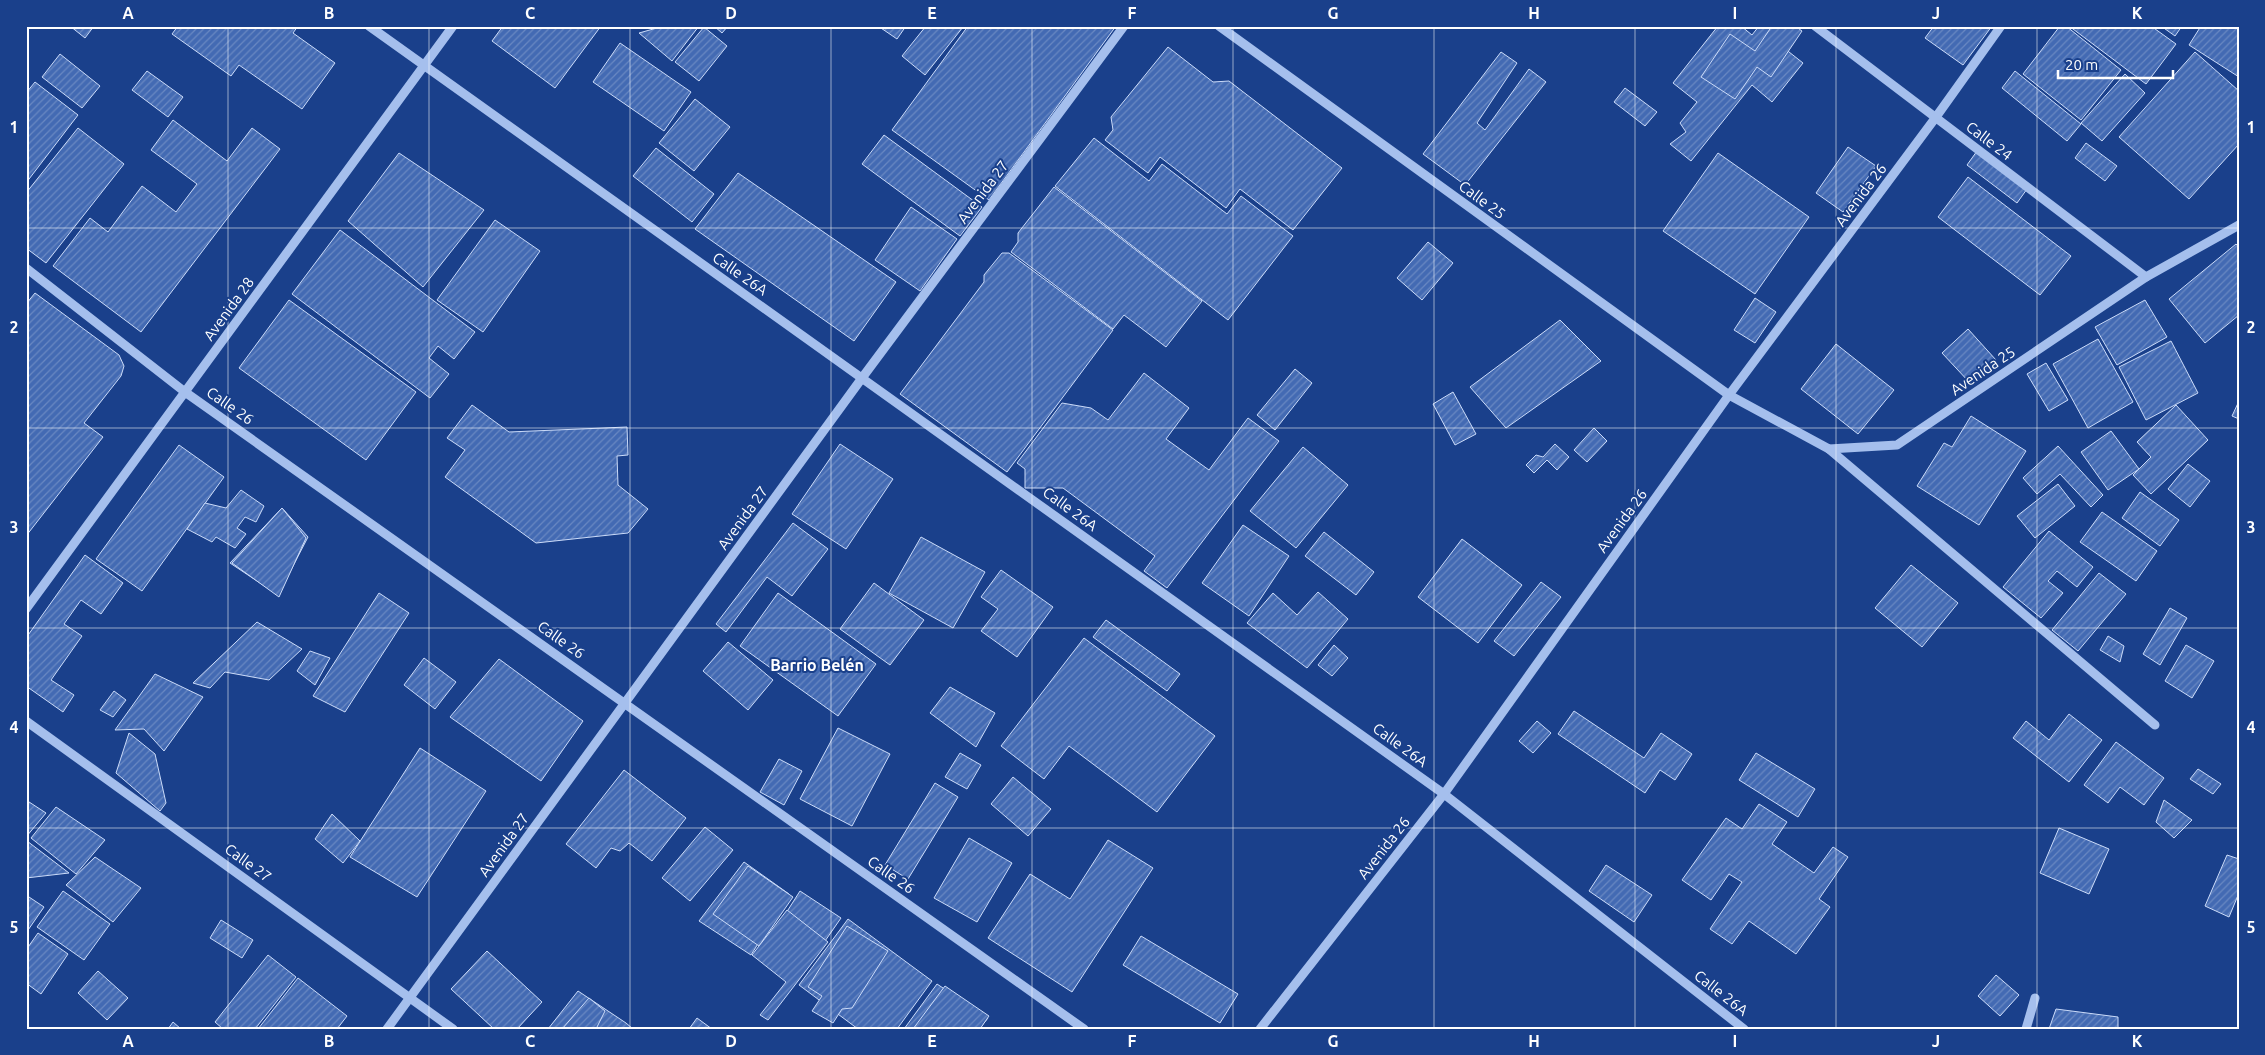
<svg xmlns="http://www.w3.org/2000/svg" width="2265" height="1055" font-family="Ubuntu,sans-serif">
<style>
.building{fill:url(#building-hatch);stroke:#cbdbf9}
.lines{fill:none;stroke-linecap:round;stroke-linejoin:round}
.minor{stroke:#a5bfed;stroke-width:9}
.grid{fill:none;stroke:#fff;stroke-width:1;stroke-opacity:0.55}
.labels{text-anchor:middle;stroke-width:4;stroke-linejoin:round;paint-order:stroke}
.street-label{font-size:15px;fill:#fff;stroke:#1a408b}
.neighbourhood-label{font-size:16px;font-weight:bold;fill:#fff;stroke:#1a408b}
.neatline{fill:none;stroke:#fff;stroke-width:2}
.grid-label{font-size:16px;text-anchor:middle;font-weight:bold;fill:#fff}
</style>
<defs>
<pattern id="building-hatch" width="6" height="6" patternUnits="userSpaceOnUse" patternTransform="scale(1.25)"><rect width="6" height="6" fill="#436ab3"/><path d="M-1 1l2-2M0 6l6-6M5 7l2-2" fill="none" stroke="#6988c2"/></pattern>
</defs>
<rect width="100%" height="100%" fill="#1a408b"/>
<g class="building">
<polygon points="70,26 94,26 85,38"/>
<polygon points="178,26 298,26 293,33 335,63 302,109 239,65 231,76 172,34"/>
<polygon points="503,26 601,26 555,88 492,41"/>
<polygon points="664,26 699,26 672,61 639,33"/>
<polygon points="714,26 728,26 722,33"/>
<polygon points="878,26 906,26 897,39"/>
<polygon points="926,26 963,27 925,75 902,56"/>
<polygon points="968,26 1116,26 989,200 892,130"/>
<polygon points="1718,26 1741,26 1752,35 1759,26 1795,26 1799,29 1784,48 1803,63 1772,102 1752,85 1691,161 1670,144 1686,132 1680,123 1697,102 1673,83"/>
<polygon points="1772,26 1795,26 1802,31 1771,77 1757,67 1735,99 1701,77 1730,34 1755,51"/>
<polygon points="1934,26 1992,26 1963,65 1925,38"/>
<polygon points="2060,26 2066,26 2121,70 2081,120 2023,74"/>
<polygon points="2069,26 2151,26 2176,44 2146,84"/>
<polygon points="2161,26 2182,26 2175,36"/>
<polygon points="2201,26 2239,26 2239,77 2189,45"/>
<polygon points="704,27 727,46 699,81 675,62"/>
<polygon points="620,43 691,92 664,131 593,82"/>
<polygon points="1168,47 1213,82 1229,81 1342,168 1293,230 1240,189 1226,208 1160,157 1148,173 1105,140 1113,130 1111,117"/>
<polygon points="1501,52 1517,63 1477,123 1485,130 1529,69 1546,82 1465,185 1423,154"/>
<polygon points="2195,52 2239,91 2239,144 2189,199 2119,137"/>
<polygon points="60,54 100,86 82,108 42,77"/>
<polygon points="147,71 183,97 168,117 132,90"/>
<polygon points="2015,71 2081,124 2067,141 2002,88"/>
<polygon points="2125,74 2145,93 2102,141 2081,123"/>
<polygon points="35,82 78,115 26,183 26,93"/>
<polygon points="1625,88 1657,112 1645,126 1614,102"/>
<polygon points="695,99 730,127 694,171 659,143"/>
<polygon points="173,120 227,161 252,128 280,149 141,332 53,266 90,218 108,232 142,186 176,212 197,184 151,150"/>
<polygon points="78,128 124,164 46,263 26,248 26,193"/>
<polygon points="884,135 982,207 960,236 862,164"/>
<polygon points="1094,138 1149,181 1162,164 1227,214 1241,196 1293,236 1228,320 1055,186"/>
<polygon points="2086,143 2117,166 2105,181 2075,158"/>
<polygon points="1848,147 1876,166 1843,212 1816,193"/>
<polygon points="656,148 714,194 692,222 633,176"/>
<polygon points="1977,151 2027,189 2017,203 1967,165"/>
<polygon points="399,153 484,210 423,287 348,221"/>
<polygon points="1718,153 1809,217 1755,294 1663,231"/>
<polygon points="738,173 896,282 854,341 695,229"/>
<polygon points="1968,177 2071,256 2040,295 1938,217"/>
<polygon points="1054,187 1202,301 1166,347 1124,315 1113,329 1011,252 1018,242 1018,233"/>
<polygon points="911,207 957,239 920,291 875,260"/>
<polygon points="495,220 540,251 483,332 437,300"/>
<polygon points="340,230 475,332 454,359 438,346 429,358 449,374 430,398 292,294"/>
<polygon points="1428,242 1453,263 1422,300 1397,278"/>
<polygon points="2236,244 2239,247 2239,315 2205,343 2169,299"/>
<polygon points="1002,253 1009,253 1113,330 1007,472 900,394 984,282 984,275"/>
<polygon points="35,293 119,355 124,366 121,376 84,423 103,437 26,536 26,304"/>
<polygon points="1755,298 1776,312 1755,343 1734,330"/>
<polygon points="289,300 416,392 366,460 239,368"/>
<polygon points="2145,300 2167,337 2117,365 2095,327"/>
<polygon points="1560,320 1601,361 1506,428 1470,387"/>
<polygon points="1968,329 1996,360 1970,383 1942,353"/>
<polygon points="2098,339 2133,402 2088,428 2053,364"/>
<polygon points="2171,341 2198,393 2146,420 2119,367"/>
<polygon points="1836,344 1894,390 1858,434 1801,389"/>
<polygon points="2046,363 2068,400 2049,411 2027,374"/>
<polygon points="1295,369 1312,383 1275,430 1257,415"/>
<polygon points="1144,373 1189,408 1166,439 1209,470 1248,418 1279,441 1167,588 1144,571 1155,556 1063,488 1025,488 1025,469 1017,463 1062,403 1091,408 1108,420"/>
<polygon points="1453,392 1476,434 1455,445 1433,404"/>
<polygon points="2239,401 2239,419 2232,416"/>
<polygon points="472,405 509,432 627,427 628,455 617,456 618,485 648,509 628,533 536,543 445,477 465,450 447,438"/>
<polygon points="2176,405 2208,440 2151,494 2133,475 2151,457 2137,442"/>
<polygon points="1971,416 2026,451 1979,525 1917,486 1944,443 1952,447"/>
<polygon points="1594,428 1607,441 1587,462 1574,450"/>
<polygon points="2111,431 2139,469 2108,490 2081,452"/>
<polygon points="840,444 893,479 846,549 792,514"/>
<polygon points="1555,444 1569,457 1557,470 1547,460 1534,473 1526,465 1536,455 1543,457"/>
<polygon points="179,445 224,477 142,591 96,559"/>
<polygon points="2058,446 2103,495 2091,507 2060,474 2037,494 2023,478"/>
<polygon points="1303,447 1348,485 1296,548 1250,511"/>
<polygon points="2188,464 2210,481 2190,507 2168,489"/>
<polygon points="2058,484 2075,506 2035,538 2017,516"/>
<polygon points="241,490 264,506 256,522 245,517 237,528 246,534 235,548 216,537 212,542 187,529 205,503 226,508"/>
<polygon points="2140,492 2179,520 2160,546 2122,518"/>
<polygon points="282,508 308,537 278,595 230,563"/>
<polygon points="282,508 306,538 279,597 232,563"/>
<polygon points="2102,512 2157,551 2136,581 2080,542"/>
<polygon points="793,523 828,549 792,596 767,577 726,632 716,624"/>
<polygon points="1243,525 1289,556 1249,616 1202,583"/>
<polygon points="2049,531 2093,567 2077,587 2057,571 2048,581 2063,593 2041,618 2003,587"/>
<polygon points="1324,532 1374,572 1356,595 1305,556"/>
<polygon points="921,537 985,572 953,628 889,593"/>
<polygon points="1462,539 1522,585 1478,643 1418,597"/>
<polygon points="85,555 123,583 101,614 81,600 64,624 82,636 51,680 74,695 63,712 26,686 26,638"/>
<polygon points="1911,565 1958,603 1922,647 1875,608"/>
<polygon points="1001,570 1053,607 1017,657 981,631 998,609 981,597"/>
<polygon points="2099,573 2126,594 2078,651 2052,630"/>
<polygon points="1541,582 1561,597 1514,656 1494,641"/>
<polygon points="874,583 924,620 890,665 840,629"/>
<polygon points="1318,592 1348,619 1307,668 1247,623 1273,593 1297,615"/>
<polygon points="379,593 409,613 345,712 313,696"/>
<polygon points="778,593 876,664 838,716 740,646"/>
<polygon points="2170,608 2187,618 2160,665 2143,654"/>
<polygon points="1106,620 1180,674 1167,691 1093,637"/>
<polygon points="257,622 302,649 269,680 225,672 210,688 193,683"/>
<polygon points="2108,636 2124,646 2120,662 2100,650"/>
<polygon points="1084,638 1215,736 1157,812 1069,746 1044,779 1001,746"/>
<polygon points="728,642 773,680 748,710 703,671"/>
<polygon points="1334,645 1348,658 1332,676 1318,665"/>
<polygon points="2186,645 2214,661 2192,698 2165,681"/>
<polygon points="310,651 330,658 315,685 297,671"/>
<polygon points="424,658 456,682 435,709 404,685"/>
<polygon points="499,659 583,721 541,781 450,717"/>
<polygon points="155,674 203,697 164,751 144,729 115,730"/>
<polygon points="950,687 995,713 976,747 930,713"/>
<polygon points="114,691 126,700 113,717 100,710"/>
<polygon points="1574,711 1644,758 1661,733 1692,754 1675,780 1660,770 1645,793 1558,734"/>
<polygon points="2069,714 2102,740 2069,782 2013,738 2026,721 2049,740"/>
<polygon points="1537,721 1551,733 1533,753 1519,741"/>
<polygon points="838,728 890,754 852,826 800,799"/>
<polygon points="129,733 155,754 166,803 160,811 116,773"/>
<polygon points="2116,742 2164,778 2144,805 2120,787 2108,803 2084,785"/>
<polygon points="420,748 486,791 417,897 350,857"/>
<polygon points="960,753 981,765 967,789 945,777"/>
<polygon points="1756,753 1815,789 1798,817 1739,780"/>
<polygon points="779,759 802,771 784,805 760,792"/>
<polygon points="2198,769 2221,784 2213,794 2190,779"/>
<polygon points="624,770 686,818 652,861 629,843 620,851 611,848 596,868 566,844"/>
<polygon points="1013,777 1051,809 1028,836 991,804"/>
<polygon points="935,783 958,797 908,879 885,865"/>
<polygon points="26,800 46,813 26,837"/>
<polygon points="2164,800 2192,820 2174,838 2156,822"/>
<polygon points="1759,804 1787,822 1772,844 1814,873 1833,847 1848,857 1819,899 1830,907 1796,954 1749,921 1732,944 1710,929 1742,882 1729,874 1711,900 1682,880 1726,818 1742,829"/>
<polygon points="56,807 105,840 76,874 31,838"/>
<polygon points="332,814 360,841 343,863 315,839"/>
<polygon points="705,827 733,850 690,901 662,878"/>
<polygon points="2059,828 2109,849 2089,894 2040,873"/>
<polygon points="969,838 1012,863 977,922 934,898"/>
<polygon points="1108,840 1153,868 1072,992 988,938 1030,874 1070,899"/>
<polygon points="27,841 69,873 26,878"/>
<polygon points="2227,855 2239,859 2239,893 2229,917 2205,906"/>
<polygon points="95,857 141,888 113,922 66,885"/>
<polygon points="744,862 789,894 751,955 699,921"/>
<polygon points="1606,865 1652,895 1634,922 1589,891"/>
<polygon points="748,866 793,897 759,946 713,914"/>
<polygon points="63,891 110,924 84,960 37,927"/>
<polygon points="800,891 841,918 798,980 760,954"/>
<polygon points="26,895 44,907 26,933"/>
<polygon points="787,910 828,942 768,1020 760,1015 786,982 752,955"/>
<polygon points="848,919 932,981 897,1029 858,1029 799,985"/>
<polygon points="221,920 253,940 242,958 210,938"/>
<polygon points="847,926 888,951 852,1008 842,1009 833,1023 812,1011 822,996 808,987"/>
<polygon points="38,933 68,954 41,994 26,983 26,950"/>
<polygon points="1141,936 1238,994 1220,1023 1123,965"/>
<polygon points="487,951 542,1002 517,1029 494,1029 451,989"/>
<polygon points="268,955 296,977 255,1029 223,1029 215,1022"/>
<polygon points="98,971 128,998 107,1020 78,993"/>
<polygon points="1996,975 2019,995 2000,1016 1978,996"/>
<polygon points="298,978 347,1016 337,1029 258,1029"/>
<polygon points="937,984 988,1018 979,1029 904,1029"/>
<polygon points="945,986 989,1016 980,1029 913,1029"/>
<polygon points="578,991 626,1023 633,1029 548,1029"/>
<polygon points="589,998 605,1011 596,1029 562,1029"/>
<polygon points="2056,1009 2118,1017 2118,1029 2049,1029"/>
<polygon points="697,1018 712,1029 689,1029"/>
<polygon points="173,1022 181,1029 168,1029"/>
</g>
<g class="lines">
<g class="minor">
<polyline points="369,26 1444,794 1744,1029"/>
<polyline points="1219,26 1729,395 1829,449 1897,445 2146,277 2239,225"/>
<polyline points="1815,26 2146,277"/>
<polyline points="26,268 185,392 1084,1029"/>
<polyline points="1829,449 2155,725"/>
<polyline points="26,609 453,26"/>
<polyline points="26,721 453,1029"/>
<polyline points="387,1029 862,378 1124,26"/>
<polyline points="1260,1029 1444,794 1729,395 1936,117 2001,26"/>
<polyline points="2026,1029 2035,998"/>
</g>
</g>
<path class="grid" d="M228,26V1029M429,26V1029M630,26V1029M831,26V1029M1032,26V1029M1233,26V1029M1434,26V1029M1635,26V1029M1836,26V1029M2037,26V1029M26,228H2239M26,428H2239M26,628H2239M26,828H2239"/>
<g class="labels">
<g class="street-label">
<text transform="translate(1989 141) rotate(37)" y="5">Calle 24</text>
<text transform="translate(983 192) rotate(-53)" y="5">Avenida 27</text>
<text transform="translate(1861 195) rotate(-53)" y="5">Avenida 26</text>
<text transform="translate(1482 200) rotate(36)" y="5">Calle 25</text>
<text transform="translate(740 274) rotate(35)" y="5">Calle 26A</text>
<text transform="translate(229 309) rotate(-54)" y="5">Avenida 28</text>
<text transform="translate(1983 371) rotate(-34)" y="5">Avenida 25</text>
<text transform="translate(230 406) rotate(35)" y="5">Calle 26</text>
<text transform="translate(1070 509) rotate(36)" y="5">Calle 26A</text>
<text transform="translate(743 518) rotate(-54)" y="5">Avenida 27</text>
<text transform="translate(1622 521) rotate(-54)" y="5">Avenida 26</text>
<text transform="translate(561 640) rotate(35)" y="5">Calle 26</text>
<text transform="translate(1400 745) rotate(36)" y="5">Calle 26A</text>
<text transform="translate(504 845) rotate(-54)" y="5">Avenida 27</text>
<text transform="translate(1384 848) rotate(-52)" y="5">Avenida 26</text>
<text transform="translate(248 863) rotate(36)" y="5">Calle 27</text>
<text transform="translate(891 875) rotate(35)" y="5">Calle 26</text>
<text transform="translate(1721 993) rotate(38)" y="5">Calle 26A</text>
</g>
<g class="neighbourhood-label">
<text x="817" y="671">Barrio Belén</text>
</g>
</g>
<rect width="2265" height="1055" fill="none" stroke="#1a408b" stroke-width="55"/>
<path d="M2058 70v8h115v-8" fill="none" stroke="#ffffff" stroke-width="2.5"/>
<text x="2065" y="70" font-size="15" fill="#ffffff" stroke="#1a408b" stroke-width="4" paint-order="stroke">20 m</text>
<rect x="28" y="28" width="2210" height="1000" class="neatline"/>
<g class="grid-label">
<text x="128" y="19">A</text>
<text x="329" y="19">B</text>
<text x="530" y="19">C</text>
<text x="731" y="19">D</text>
<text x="932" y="19">E</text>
<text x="1132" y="19">F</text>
<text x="1333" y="19">G</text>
<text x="1534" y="19">H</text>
<text x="1735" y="19">I</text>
<text x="1936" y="19">J</text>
<text x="2137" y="19">K</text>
<text x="14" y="133">1</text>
<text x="2251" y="133">1</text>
<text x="14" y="333">2</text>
<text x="2251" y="333">2</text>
<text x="14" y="533">3</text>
<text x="2251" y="533">3</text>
<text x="14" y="733">4</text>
<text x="2251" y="733">4</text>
<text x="14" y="933">5</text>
<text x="2251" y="933">5</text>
<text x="128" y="1047">A</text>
<text x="329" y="1047">B</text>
<text x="530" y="1047">C</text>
<text x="731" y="1047">D</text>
<text x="932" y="1047">E</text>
<text x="1132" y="1047">F</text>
<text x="1333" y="1047">G</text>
<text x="1534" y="1047">H</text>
<text x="1735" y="1047">I</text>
<text x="1936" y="1047">J</text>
<text x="2137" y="1047">K</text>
</g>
</svg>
